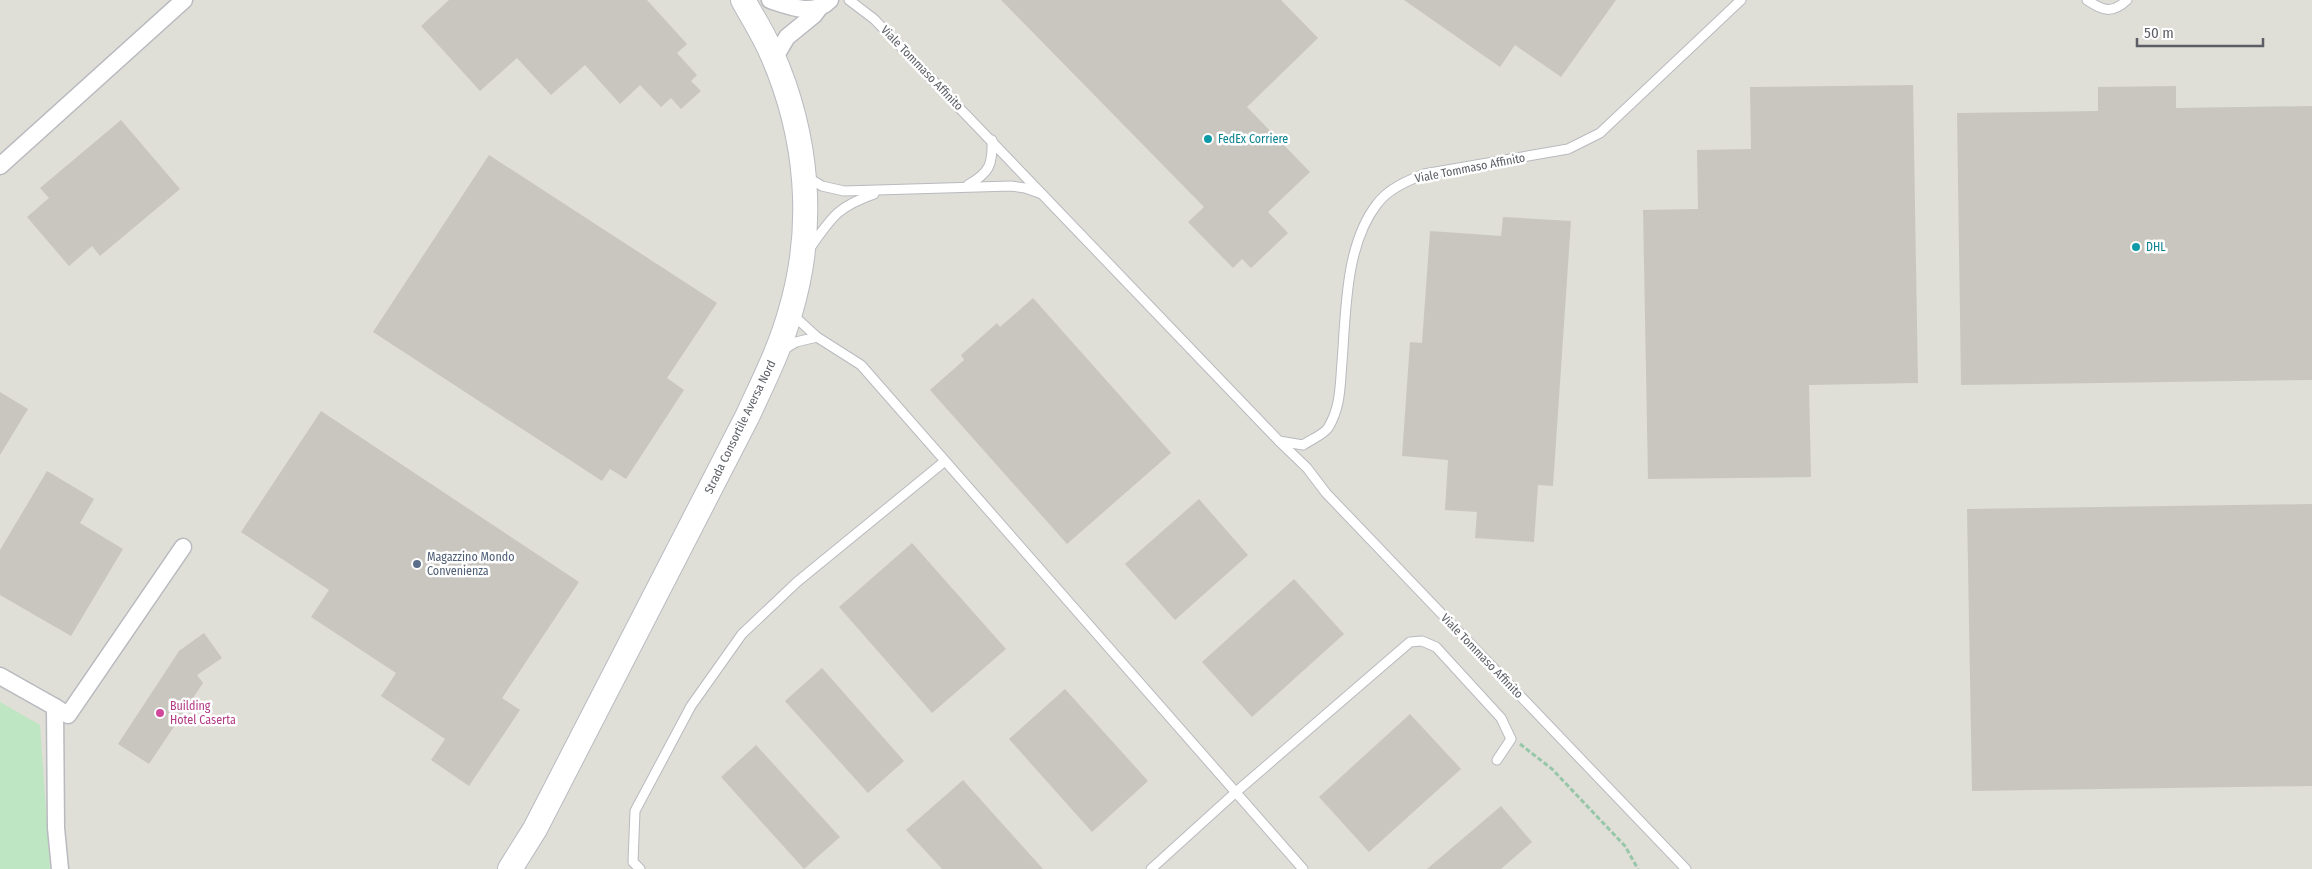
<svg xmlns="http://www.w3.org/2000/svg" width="2312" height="869" font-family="'Fira Sans Condensed',sans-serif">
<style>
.industrial{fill:#dfded7}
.green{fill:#bfe6c2}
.building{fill:#c9c6c0}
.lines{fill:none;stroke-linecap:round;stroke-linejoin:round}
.lane-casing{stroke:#b8babf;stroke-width:11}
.street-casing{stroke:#b8babf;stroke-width:19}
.secondary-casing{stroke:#b8bbc1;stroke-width:26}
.path{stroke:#97c7a9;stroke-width:3;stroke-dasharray:5 2.5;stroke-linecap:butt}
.lane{stroke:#fff;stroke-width:9}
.street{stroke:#fff;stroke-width:16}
.secondary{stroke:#fff;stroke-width:24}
.culture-dot{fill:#0f9aa8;stroke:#fff;stroke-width:2}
.service-dot{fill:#5c6f8a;stroke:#fff;stroke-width:2}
.hotel-dot{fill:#d1479c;stroke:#fff;stroke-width:2}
.labels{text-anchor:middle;stroke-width:5;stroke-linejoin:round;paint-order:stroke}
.street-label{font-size:12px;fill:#5b5e64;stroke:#fff}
.culture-label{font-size:12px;fill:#0d838f;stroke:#fff;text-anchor:start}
.service-label{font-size:12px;fill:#4e5e75;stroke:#fff;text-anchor:start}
.hotel-label{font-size:12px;fill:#b23c85;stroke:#fff;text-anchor:start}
</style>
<rect width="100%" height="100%" fill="#eeede3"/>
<rect class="industrial" x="0" y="0" width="2312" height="869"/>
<polygon class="green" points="0,702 40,725 50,869 0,869"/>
<g class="building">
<polygon points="449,0 647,0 687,44 677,53 697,75 691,81 701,91 681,109 671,98 661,107 640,85 620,104 585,65 551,95 517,58 480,91 421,26"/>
<polygon points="1001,0 1281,0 1318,38 1247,107 1310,172 1268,212 1288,233 1251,268 1242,259 1233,268 1188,222 1204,207"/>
<polygon points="1404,0 1616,0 1561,77 1515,45 1500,67"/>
<polygon points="1913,85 1918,383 1809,385 1811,477 1648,479 1643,210 1698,209 1697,150 1751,149 1750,87"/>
<polygon points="2176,86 2176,108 2312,106 2312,380 1961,385 1957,113 2098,111 2098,87"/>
<polygon points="121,120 180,189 100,256 92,246 69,266 27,217 49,198 40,188"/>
<polygon points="489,155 717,303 667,378 684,390 626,479 610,469 602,481 373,332"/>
<polygon points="1503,217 1571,221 1553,486 1538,485 1534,542 1475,538 1477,512 1445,510 1448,460 1402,456 1410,342 1422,343 1430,231 1501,236"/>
<polygon points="1033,298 1171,453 1067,544 930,390 964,360 961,355 997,323 1000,327"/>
<polygon points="0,392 28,409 0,455"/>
<polygon points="321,411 579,582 502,698 520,710 469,786 431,760 445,739 381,696 396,673 311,617 329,590 241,532"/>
<polygon points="47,471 94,499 80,523 123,549 71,636 0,595 0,550"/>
<polygon points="1199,499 1248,555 1175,620 1125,564"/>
<polygon points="2312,504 2312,786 1972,791 1967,509"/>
<polygon points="912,543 1006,649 932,713 839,607"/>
<polygon points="1294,579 1344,634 1252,717 1202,662"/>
<polygon points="204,633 222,658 197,675 203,683 149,764 118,744 179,651"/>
<polygon points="822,668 904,761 868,793 785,701"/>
<polygon points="1065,689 1148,781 1092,832 1009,739"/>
<polygon points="1410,714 1461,769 1369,852 1319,797"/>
<polygon points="756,745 840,837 804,869 721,777"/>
<polygon points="963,780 1043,869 942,869 906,830"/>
<polygon points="1501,806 1532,842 1501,869 1427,869"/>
</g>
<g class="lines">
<g class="lane-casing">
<g id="lane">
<path d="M849,0L874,19L1279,441L1303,445C1310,440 1323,435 1328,428C1341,407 1340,385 1342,362C1346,312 1345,245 1377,204C1388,189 1407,181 1424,174L1568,149L1600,133L1741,0"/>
<path d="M2087,0C2103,11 2112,14 2127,0"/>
<polyline points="807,177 822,186 844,191 1011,186 1025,188 1042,194"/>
<path d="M968,185C989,173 993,165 992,140"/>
<path d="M810,248C832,217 837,207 874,194"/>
<polyline points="793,315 817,337 861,365 1303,869"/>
<polyline points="783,350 796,342 817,337"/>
<polyline points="1279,441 1307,468 1326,493 1686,869"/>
<polyline points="640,869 633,862 635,811 691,706 742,634 797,582 945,461"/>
<polyline points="1151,869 1236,792 1410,642 1422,641 1436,647 1501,718 1511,739 1497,760"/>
</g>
</g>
<g class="street-casing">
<g id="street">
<path d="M770,0C788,6 814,17 830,0"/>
<polyline points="774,59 787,37 814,15 820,7"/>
<polyline points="0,166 184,0"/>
<polyline points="0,676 55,707 56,828 60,869"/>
<polyline points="55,707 68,715 183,547"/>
</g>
</g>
<g class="secondary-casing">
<path id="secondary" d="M510,869L535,829L748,415C763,382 780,349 790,313C816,227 808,136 772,54C764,35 753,18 743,0"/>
</g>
<polyline class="path" points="1520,744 1552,769 1625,846 1638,869"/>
<use href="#lane" class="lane"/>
<use href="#street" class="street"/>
<use href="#secondary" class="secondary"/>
</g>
<g class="culture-dot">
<circle cx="1208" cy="139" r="5"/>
<circle cx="2136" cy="247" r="5"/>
</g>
<circle class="service-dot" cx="417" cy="564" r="5"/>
<circle class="hotel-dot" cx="160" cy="713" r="5"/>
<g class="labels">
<g class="street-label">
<text transform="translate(922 68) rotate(46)" y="4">Viale Tommaso Affinito</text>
<text transform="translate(1470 168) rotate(-11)" y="4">Viale Tommaso Affinito</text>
<text transform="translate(740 427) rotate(-64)" y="4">Strada Consortile Aversa Nord</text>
<text transform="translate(1482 656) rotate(46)" y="4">Viale Tommaso Affinito</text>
</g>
<g class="culture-label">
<text x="1218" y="143">FedEx Corriere</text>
<text x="2146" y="251">DHL</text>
</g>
<g class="service-label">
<text x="427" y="561">Magazzino Mondo<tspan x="427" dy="14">Convenienza</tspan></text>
</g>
<g class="hotel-label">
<text x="170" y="710">Building<tspan x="170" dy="14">Hotel Caserta</tspan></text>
</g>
</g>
<path d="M2137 38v8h126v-8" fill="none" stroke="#5b5e64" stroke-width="2.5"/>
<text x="2144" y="38" font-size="15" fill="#5b5e64" stroke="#ffffff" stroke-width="4" paint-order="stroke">50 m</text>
</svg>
